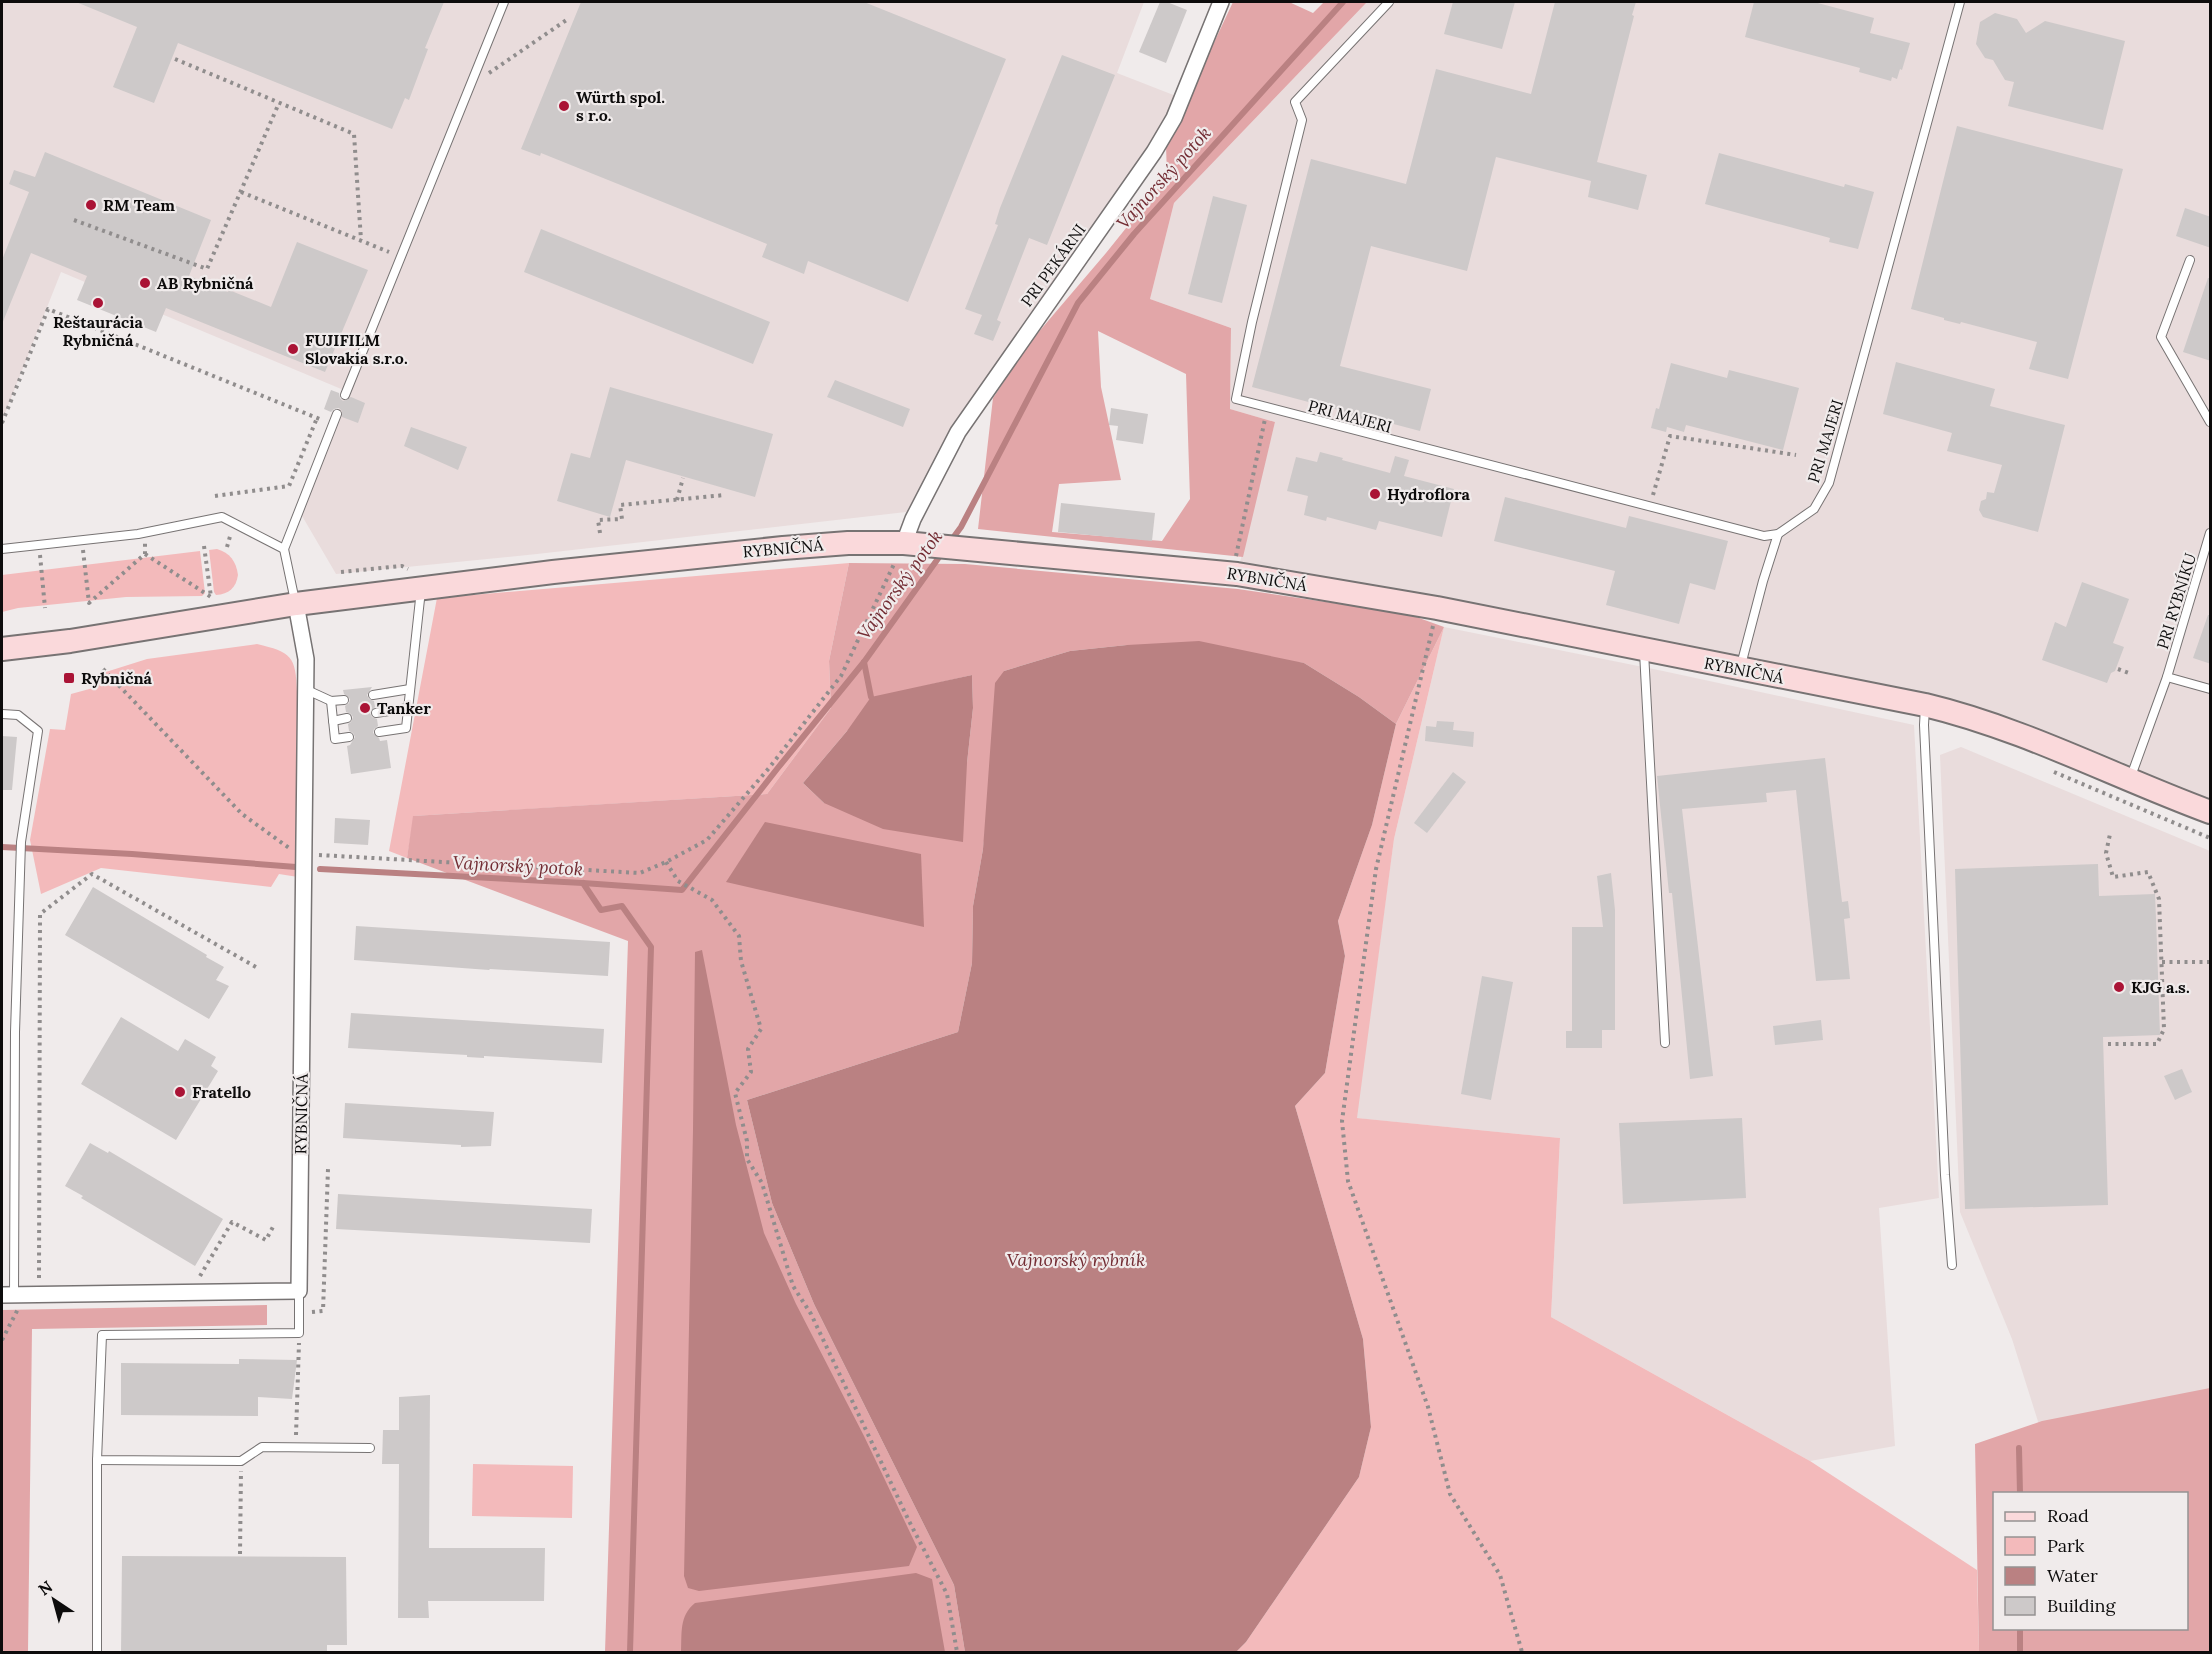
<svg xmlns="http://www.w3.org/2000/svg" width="2212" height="1654" font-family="Lora,serif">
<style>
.built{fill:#e9dcdc}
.green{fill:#f3babb}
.forest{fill:#e2a6a8;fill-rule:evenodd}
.water{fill:#ba8182}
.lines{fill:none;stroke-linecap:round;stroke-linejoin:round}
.stream{stroke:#ba8182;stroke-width:6}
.building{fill:#cdc9c9}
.lane-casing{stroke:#777373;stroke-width:10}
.street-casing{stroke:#777373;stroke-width:18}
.secondary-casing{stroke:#777373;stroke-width:26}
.path{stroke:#908d8d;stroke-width:4;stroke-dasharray:3 4.5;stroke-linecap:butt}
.lane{stroke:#fff;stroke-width:8}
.street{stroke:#fff;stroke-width:15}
.secondary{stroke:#fad9db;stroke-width:22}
.poi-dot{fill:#aa1335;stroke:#f0ebeb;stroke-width:2}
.labels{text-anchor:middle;stroke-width:4.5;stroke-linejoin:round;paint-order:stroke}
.poi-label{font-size:16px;font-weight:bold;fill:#0d0c0c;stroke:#f0ebeb;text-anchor:start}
.street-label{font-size:16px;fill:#0d0c0c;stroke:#f0ebeb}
.water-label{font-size:18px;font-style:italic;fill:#732c33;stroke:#f0ebeb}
</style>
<rect width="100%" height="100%" fill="#f0ebeb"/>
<g class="built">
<polygon points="2,2 1144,2 1117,73 1176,96 1167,118 1142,159 906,512 537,554 336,574 298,509 346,391 61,272 2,421"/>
<polygon points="1367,2 2210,2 2210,812 2025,735 1237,574 1275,422 1230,409 1231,328 1150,299 1174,203"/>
<polygon points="1444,627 1663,671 1914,725 1939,1198 1879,1208 1895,1446 1810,1461 1551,1317 1560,1138 1356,1118 1394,839"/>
<polygon points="1961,747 2210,851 2210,1417 2041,1431 2012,1339 1960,1212 1940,755"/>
</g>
<g class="green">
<path d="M217,549C230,553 236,561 238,575C236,588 229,594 216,595L214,592L209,550Z"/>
<polygon points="200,551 205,593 202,596 126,597 18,608 2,612 2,575"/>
<polygon points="849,563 829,661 831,708 767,794 414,816 407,858 389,851 437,598"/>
<polygon points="1444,627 1394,839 1357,1118 1560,1138 1551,1317 1810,1461 1977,1570 1979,1652 1236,1652 1246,1642 1359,1477 1371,1427 1363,1339 1295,1106 1325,1073 1345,956 1338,921 1372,825 1396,724"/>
<path d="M257,644C291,652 296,656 297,692L303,693L298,877L279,874L271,887L101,868L41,894L30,840L50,729L65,730L71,694L93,688L90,677L147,659Z"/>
<polygon points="473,1464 573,1466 572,1518 472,1516"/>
</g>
<g class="forest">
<path d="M1233,2H1289L1313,13L1324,2H1367L1174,203L1150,299L1231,328L1230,409L1275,422L1243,557L978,529L993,398L1031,341L1106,253L1167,177L1166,145ZM1098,331L1186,374L1190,499L1162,541L1052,532L1059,484L1121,480L1101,387Z"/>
<path d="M849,563L965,564L1238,589L1408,614L1444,627L1396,724L1359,697L1304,663L1127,645L1070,651L1004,671L983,849L973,906L972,963L958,1032L747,1100L772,1203L814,1304L954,1585L965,1652H605L628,941L407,858L413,816L767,794L831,708L829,661ZM972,675L973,708L967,763L824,803L803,783L847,731L920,687Z"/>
<polygon points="267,1305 267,1325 32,1329 28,1652 2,1652 2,1310"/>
<path d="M2210,1388V1652H1979L1975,1444L2042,1421ZM1994,1494H2186V1628H1994Z"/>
</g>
<g class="water">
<polygon points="1199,641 1304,663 1359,697 1396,724 1372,825 1338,921 1345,956 1325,1073 1295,1106 1363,1339 1371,1427 1359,1477 1246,1642 1236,1652 965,1652 954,1585 814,1304 772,1203 747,1100 958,1032 972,963 973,906 983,849 995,683 1004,671 1070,651 1127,645"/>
<polygon points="972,675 973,708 967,763 963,842 883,829 824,803 803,783 847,731 871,697"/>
<polygon points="765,822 921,854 924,927 726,882"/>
<polygon points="702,950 736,1125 764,1233 796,1304 864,1436 917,1547 909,1566 699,1591 688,1588 684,1576 693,1130 695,952"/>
<path d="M916,1573L932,1579L945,1652H681C682,1633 679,1616 695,1603Z"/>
</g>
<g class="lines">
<g class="stream">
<polyline points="950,542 961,527 1078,303 1134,234 1343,2"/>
<polyline points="864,662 871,697"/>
<polyline points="2,847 132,854 296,867"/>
<polyline points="320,869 583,883 682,890 777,769 864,662 942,553"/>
<polyline points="583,883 601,910 622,906 651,947 630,1652"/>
<polyline points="2019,1448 2020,1494"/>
<polyline points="2020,1628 2020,1652"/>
</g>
</g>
<g class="building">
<polygon points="76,2 444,2 425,48 428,49 409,100 405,98 392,129 178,43 154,103 113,87 137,27"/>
<polygon points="581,2 864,2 1006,59 908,302 808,261 804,274 762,257 767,244 541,153 540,156 521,149"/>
<polygon points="1160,2 1167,2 1187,10 1166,63 1139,52"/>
<polygon points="1453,2 1515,2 1502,49 1444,34"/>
<polygon points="1555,2 1636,2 1632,15 1634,16 1597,162 1647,175 1638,210 1588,197 1591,181 1496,157 1467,271 1371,246 1340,366 1431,389 1420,431 1367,417 1366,420 1345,415 1346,412 1252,387 1311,159 1406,184 1436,69 1531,94"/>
<polygon points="1754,2 1814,2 1874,18 1870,33 1910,43 1902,70 1900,69 1897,79 1892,77 1891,81 1859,72 1860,68 1745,37"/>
<polygon points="1995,13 2017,19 2026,33 2045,21 2125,41 2103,130 2008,106 2014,82 2005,80 1993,60 1985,58 1976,44 1980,22"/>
<polygon points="1062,55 1115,75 1047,245 1029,238 997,320 1001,322 993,341 974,334 982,315 965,309 998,225 995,224 1000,208"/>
<polygon points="1957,126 2123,169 2068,379 2029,369 2037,342 1961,322 1960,324 1944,320 1944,318 1911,309"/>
<polygon points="45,152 211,220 189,276 228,292 229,290 271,307 297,242 368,270 325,372 166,308 156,332 77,300 87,276 31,253 2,324 2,260 29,192 9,184 14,170 35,177"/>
<polygon points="1719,153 1844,187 1845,184 1874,192 1858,249 1829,242 1830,238 1705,204"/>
<polygon points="1213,196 1247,205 1222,303 1188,294"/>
<polygon points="2185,208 2211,217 2211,248 2176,236"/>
<polygon points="541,229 770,322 753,364 524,272"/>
<polygon points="2208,278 2211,278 2211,361 2183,352"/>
<polygon points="1896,362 1995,389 1990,406 2065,425 2038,532 1983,517 1979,510 1981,501 1986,499 1987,492 1994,493 2002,465 1947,451 1952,433 1883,414"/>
<polygon points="1671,363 1727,378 1729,370 1799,388 1783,450 1686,425 1684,432 1667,427 1666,432 1651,428 1656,408 1659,409"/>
<polygon points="835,380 910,409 903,427 827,397"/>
<polygon points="610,387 773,434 755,497 626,460 610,517 557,501 571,453 590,458"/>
<polygon points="331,390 339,393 340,398 343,401 351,397 365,403 358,423 342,417 342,411 339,408 334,409 331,412 324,409"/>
<polygon points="1111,408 1148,414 1143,444 1116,440 1118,426 1109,425"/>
<polygon points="411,427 467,447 458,470 404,446"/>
<polygon points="1320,452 1343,458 1342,460 1390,473 1395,456 1409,460 1404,476 1454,489 1442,537 1379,521 1376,530 1327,517 1326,521 1304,515 1308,496 1287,491 1296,457 1317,462"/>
<polygon points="1505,497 1626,528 1629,516 1728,541 1715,590 1690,583 1679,624 1606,605 1615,571 1494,541"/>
<polygon points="1061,503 1155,513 1152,541 1058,532"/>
<polygon points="2082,582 2129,599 2113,643 2124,647 2115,671 2111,673 2107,683 2042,660 2055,622 2066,627"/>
<polygon points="2208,615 2211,615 2211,664 2193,658"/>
<polygon points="372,687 367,695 369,699 374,701 375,707 370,713 372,717 377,719 378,726 374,729 373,733 379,738 380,741 387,740 391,768 351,774 347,746 350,745 355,737 353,733 349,731 348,724 351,722 353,717 351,714 346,712 345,706 349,703 350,699 344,694 343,690"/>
<polygon points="1437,721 1454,722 1453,730 1474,732 1473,747 1425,741 1426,726 1436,727"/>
<polygon points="2,736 17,737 12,790 2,790"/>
<polygon points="1825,758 1842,902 1848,901 1850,918 1844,919 1850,979 1816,981 1796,790 1766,793 1767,802 1682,809 1713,1076 1690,1079 1672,893 1669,893 1657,776"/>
<polygon points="1453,772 1466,782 1427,833 1414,823"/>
<polygon points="335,818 370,820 368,845 334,843"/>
<polygon points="2098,864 2099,896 2155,894 2157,945 2160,1035 2103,1037 2108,1205 1965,1209 1955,869"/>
<polygon points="1611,873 1615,910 1615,1030 1602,1030 1602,1048 1566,1048 1566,1031 1572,1031 1572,927 1603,927 1597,876"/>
<polygon points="93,887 207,955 206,957 224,967 216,980 229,986 209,1019 65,935"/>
<polygon points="356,926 610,942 608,976 490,969 489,970 354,960"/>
<polygon points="1482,976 1513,982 1491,1100 1461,1094"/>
<polygon points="351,1013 604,1029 602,1063 484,1056 484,1058 467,1057 467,1055 348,1048"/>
<polygon points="121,1017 178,1051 185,1039 216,1057 211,1066 218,1071 176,1140 81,1084"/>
<polygon points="1821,1020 1823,1040 1775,1045 1773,1026"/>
<polygon points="2182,1069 2192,1092 2175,1100 2164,1076"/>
<polygon points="345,1103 494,1112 491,1146 461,1147 461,1145 343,1138"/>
<polygon points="1742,1118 1746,1198 1623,1204 1619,1123"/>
<polygon points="90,1143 108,1153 109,1151 223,1219 195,1266 81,1198 83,1196 65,1186"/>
<polygon points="338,1194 592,1209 590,1243 336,1229"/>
<polygon points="239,1359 297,1360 292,1399 258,1397 258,1416 121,1415 121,1363 239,1364"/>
<polygon points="430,1395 429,1548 545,1548 544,1601 428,1601 429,1618 398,1618 399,1464 382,1464 383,1430 399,1430 399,1397"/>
<polygon points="122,1556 346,1557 347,1645 327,1645 327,1653 121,1653"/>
</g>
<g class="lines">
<g class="lane-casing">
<g id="lane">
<polyline points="1389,2 1295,102 1302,120 1252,322 1236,399 1764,536 1778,534 1814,509 1829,483 1960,2"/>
<polyline points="2190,260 2161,337 2210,422"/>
<polyline points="345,395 504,2"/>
<polyline points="2,549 138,534 222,517 284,549 295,601"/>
<polyline points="284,549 337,414"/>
<polyline points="1644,652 1665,1043"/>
<polyline points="1741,665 1763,581 1778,534"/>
<polyline points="2167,677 2210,689"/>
<polyline points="307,690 331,701 344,700"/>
<polyline points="373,695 410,689"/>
<polyline points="331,701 335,739 349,737"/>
<polyline points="1925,707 1924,725 1945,1175 1952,1265"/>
<polyline points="376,713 408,708"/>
<polyline points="2,714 18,715 38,731 21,842 15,1032 14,1295"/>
<polyline points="333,721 347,718"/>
<polyline points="379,732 406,728 421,590"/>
<polyline points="2130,779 2167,677 2210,533"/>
<polyline points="299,1291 299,1333 102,1335 97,1460 241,1461 262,1447 370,1448"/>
<polyline points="97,1652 97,1460"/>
</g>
</g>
<g class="street-casing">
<g id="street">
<polyline points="904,543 913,519 958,432 1154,152 1174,118 1221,2"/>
<polyline points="2,1295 299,1291 306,659 296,604"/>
</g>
</g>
<g class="secondary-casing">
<path id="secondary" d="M2,649L70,641L296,604L553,572L783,548L848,543H904L1237,574L1437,608L1925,705C2025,729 2115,777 2210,812"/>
</g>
<g class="path">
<polyline points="175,59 354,134 361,240"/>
<polyline points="489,73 568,19"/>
<polyline points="241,192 389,252"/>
<polyline points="74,220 207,269 279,103"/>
<polyline points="2,423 48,309 322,420"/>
<polyline points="1653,495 1670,436 1796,455"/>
<polyline points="215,496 289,486 317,418"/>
<polyline points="677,500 683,478"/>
<polyline points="600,533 598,520 622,519 620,505 725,495"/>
<polyline points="204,546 211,597"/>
<polyline points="227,547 231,533"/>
<polyline points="83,550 89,603 145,554 145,543"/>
<polyline points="145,554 211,597"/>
<polyline points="40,555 45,608"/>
<polyline points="1236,556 1265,419"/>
<polyline points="341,572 402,566 408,569"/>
<polyline points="1433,626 1376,869 1342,1121 1348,1181 1428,1407 1450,1494 1500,1575 1522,1652"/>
<polyline points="103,669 242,814 289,848"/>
<polyline points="2118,669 2129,673"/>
<polyline points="2054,772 2210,838"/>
<polyline points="319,855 640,873 666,862 707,840 769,768 841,676 895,562"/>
<polyline points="666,862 678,881 712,900 739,936 741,961 761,1029 748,1049 751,1072 735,1093 747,1141 747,1159 762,1183 793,1286 811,1314 909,1521 947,1594 957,1652"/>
<polyline points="2162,962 2210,962"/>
<polyline points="2108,1044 2157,1044 2164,1029 2159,899 2148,872 2113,877 2106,853 2110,834"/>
<polyline points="200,1276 232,1222 266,1240 274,1225"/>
<polyline points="39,1278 40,914 92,874 256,967"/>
<polyline points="312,1312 323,1311 328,1169"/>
<polyline points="2,1340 18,1309"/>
<polyline points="296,1435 299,1343"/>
<polyline points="240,1554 241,1471"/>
</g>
<use href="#lane" class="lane"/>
<use href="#street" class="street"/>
<use href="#secondary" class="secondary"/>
</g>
<g class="poi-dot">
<circle cx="564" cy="106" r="6"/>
<circle cx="91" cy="205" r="6"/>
<circle cx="145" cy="283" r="6"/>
<circle cx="98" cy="303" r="6"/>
<circle cx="293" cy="349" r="6"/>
<circle cx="1375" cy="494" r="6"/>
<rect x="63" y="672" width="12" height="12" rx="3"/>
<circle cx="365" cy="708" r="6"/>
<circle cx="2119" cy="987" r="6"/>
<circle cx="180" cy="1092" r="6"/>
</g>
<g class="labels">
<g class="poi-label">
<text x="576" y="103">Würth spol.<tspan x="576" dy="18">s r.o.</tspan></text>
<text x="103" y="211">RM Team</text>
<text x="157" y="289">AB Rybničná</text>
<text x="98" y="328" text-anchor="middle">Reštaurácia<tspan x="98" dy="18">Rybničná</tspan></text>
<text x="305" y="346">FUJIFILM<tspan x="305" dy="18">Slovakia s.r.o.</tspan></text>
<text x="1387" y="500">Hydroflora</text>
<text x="81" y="684">Rybničná</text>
<text x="377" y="714">Tanker</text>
<text x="2131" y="993">KJG a.s.</text>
<text x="192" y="1098">Fratello</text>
</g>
<g class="street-label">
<text transform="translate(1053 265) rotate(-54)" y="6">PRI PEKÁRNI</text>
<text transform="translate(1350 416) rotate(15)" y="6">PRI MAJERI</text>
<text transform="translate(1825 441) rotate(-73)" y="6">PRI MAJERI</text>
<text transform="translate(783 548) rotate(-5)" y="6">RYBNIČNÁ</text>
<text transform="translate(1267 579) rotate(9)" y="6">RYBNIČNÁ</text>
<text transform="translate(2176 601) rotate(-73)" y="6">PRI RYBNÍKU</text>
<text transform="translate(1744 670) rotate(11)" y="6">RYBNIČNÁ</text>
<text transform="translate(301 1114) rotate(-89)" y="6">RYBNIČNÁ</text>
</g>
<g class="water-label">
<text transform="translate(1164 178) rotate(-48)" y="6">Vajnorský potok</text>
<text transform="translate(900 585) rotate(-54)" y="6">Vajnorský potok</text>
<text transform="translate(518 866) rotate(3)" y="6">Vajnorský potok</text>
<text x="1076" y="1266">Vajnorský rybník</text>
</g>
</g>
<rect width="2212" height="1654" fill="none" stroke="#0d0c0c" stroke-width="6"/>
<rect x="1993" y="1492" width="195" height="138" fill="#f0ebeb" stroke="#959292" stroke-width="1.5"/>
<rect x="2005" y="1512" width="30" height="9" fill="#fad9db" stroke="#959292" stroke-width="1.5"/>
<text x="2047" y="1522" font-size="18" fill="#0d0c0c">Road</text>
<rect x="2005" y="1537" width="30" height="18" fill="#f3babb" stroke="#959292" stroke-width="1.5"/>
<text x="2047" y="1552" font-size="18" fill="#0d0c0c">Park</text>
<rect x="2005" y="1567" width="30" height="18" fill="#ba8182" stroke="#959292" stroke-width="1.5"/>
<text x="2047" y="1582" font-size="18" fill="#0d0c0c">Water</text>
<rect x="2005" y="1597" width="30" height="18" fill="#cdc9c9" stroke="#959292" stroke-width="1.5"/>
<text x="2047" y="1612" font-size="18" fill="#0d0c0c">Building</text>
<g transform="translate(54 1600) rotate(324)" stroke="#f0ebeb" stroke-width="4.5" paint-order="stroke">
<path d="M0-4.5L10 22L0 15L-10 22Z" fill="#0d0c0c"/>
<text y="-9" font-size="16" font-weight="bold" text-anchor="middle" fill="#0d0c0c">N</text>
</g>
</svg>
